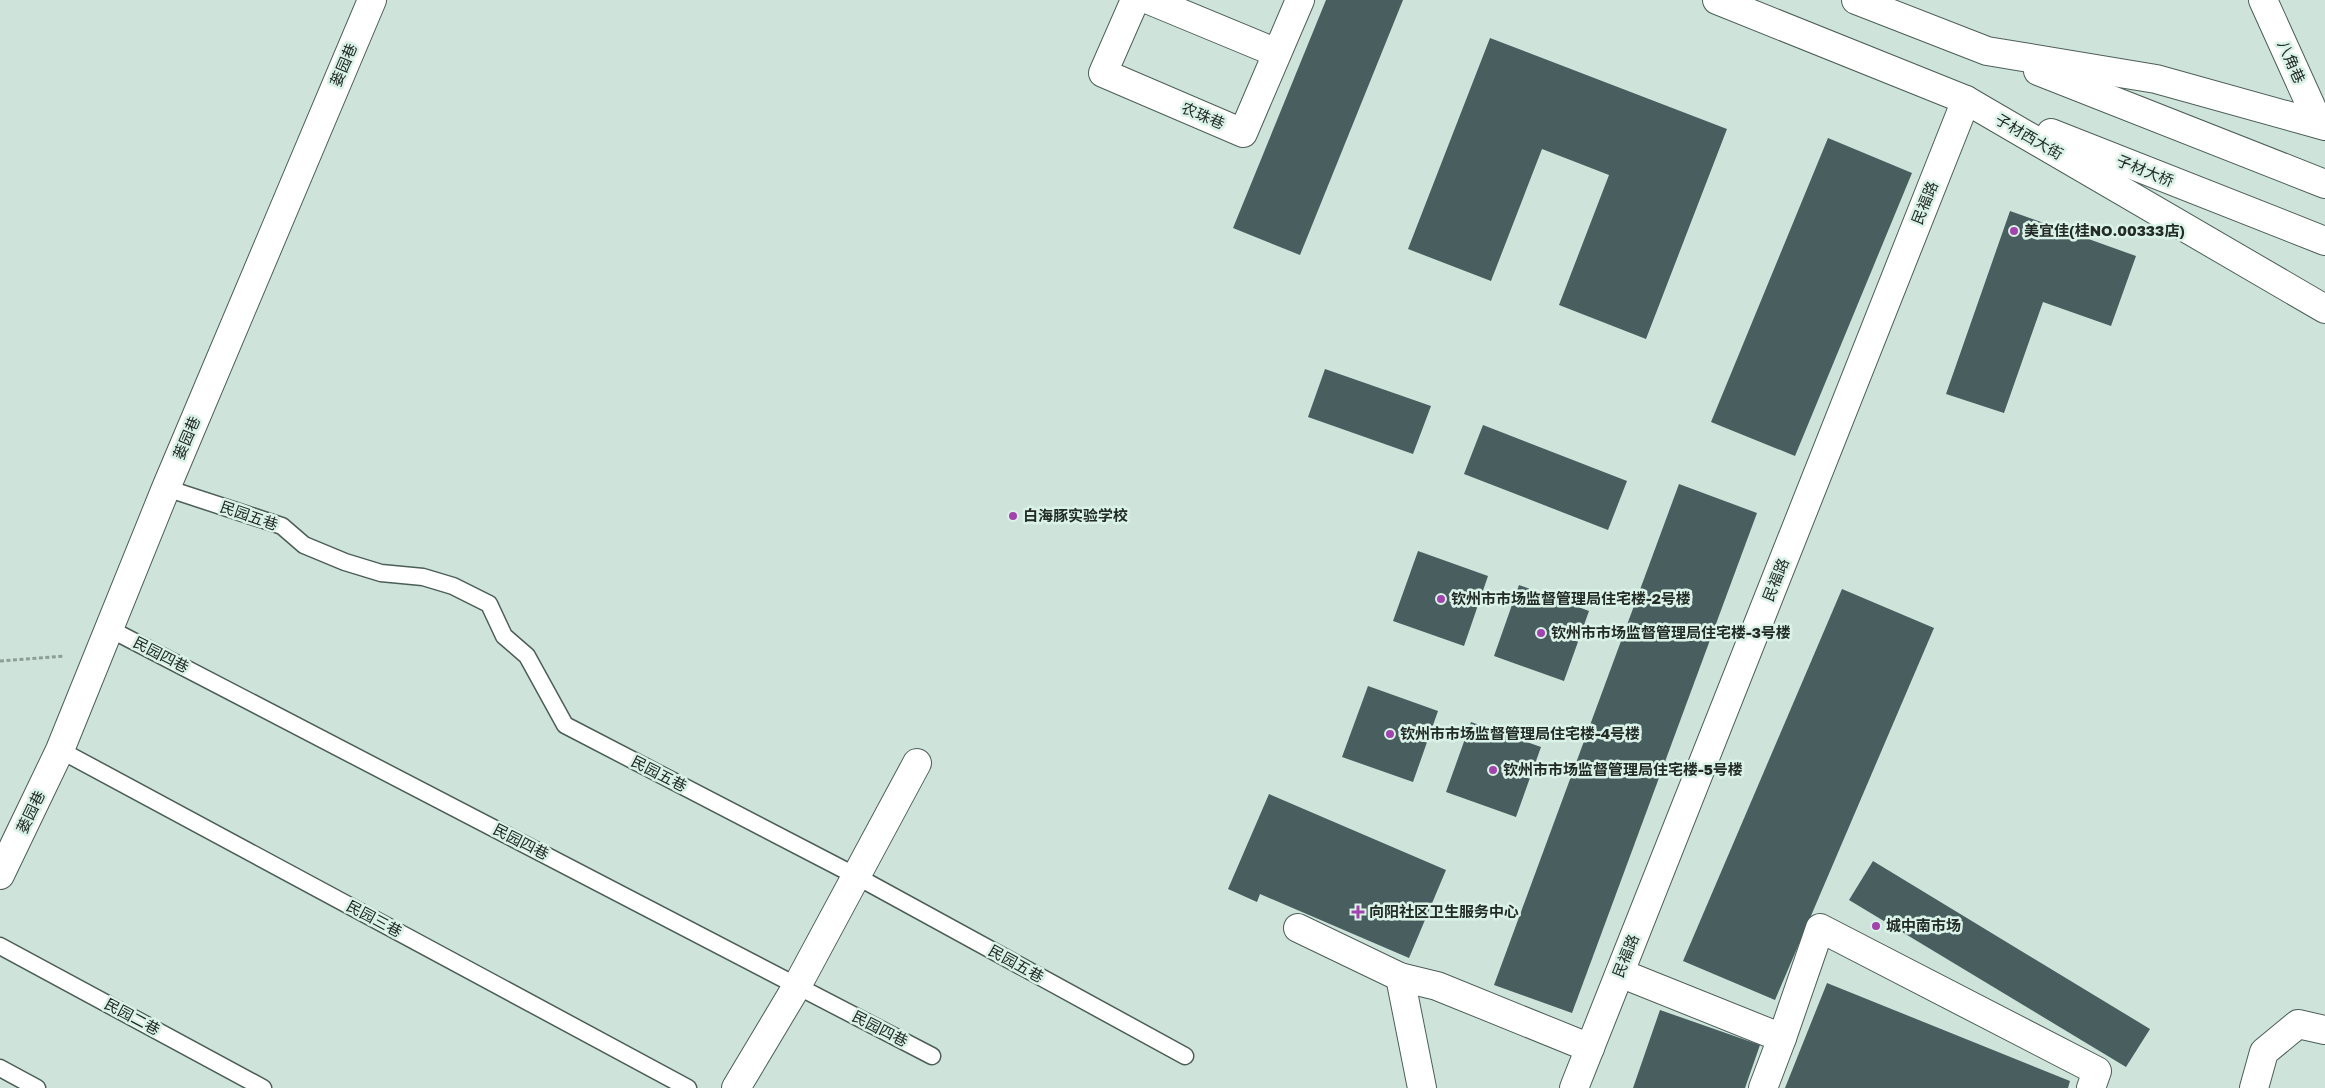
<svg xmlns="http://www.w3.org/2000/svg" width="2325" height="1088" font-family="'Golos Text','Noto Sans SC',sans-serif">
<style>
.building{fill:#485e5f}
.lines{fill:none;stroke-linecap:round;stroke-linejoin:round}
.service-casing{stroke:#4b5e57;stroke-width:19}
.minor-casing{stroke:#4b5e57;stroke-width:30}
.secondary-casing{stroke:#4b5e57;stroke-width:30}
.path{stroke:#8d9e97;stroke-width:3;stroke-dasharray:4 2.5;stroke-linecap:butt}
.service{stroke:#fff;stroke-width:16}
.minor{stroke:#fff;stroke-width:28}
.secondary{stroke:#fff;stroke-width:28}
.poi-dot{fill:#a244ad;stroke:#dbf2e8;stroke-width:2}
.labels{text-anchor:middle;stroke-width:5;stroke-linejoin:round;paint-order:stroke}
.street-label{font-size:15px;fill:#222b27;stroke:#dbf2e8}
.poi-label{font-size:15px;font-weight:bold;fill:#222b27;stroke:#dbf2e8;text-anchor:start}
</style>
<rect width="100%" height="100%" fill="#cee4db"/>
<g class="building">
<polygon points="1326,0 1403,0 1300,255 1233,228"/>
<polygon points="1490,38 1727,129 1646,339 1559,305 1609,175 1542,149 1491,281 1408,249"/>
<polygon points="1828,138 1912,173 1795,456 1711,422"/>
<polygon points="2010,211 2136,256 2111,326 2043,302 2004,413 1946,394"/>
<polygon points="1325,369 1431,406 1413,454 1308,417"/>
<polygon points="1483,425 1627,481 1608,530 1464,474"/>
<polygon points="1679,484 1757,513 1572,1013 1494,985"/>
<polygon points="1418,551 1488,576 1464,646 1393,621"/>
<polygon points="1519,585 1589,611 1564,681 1494,656"/>
<polygon points="1842,589 1934,628 1775,1000 1683,961"/>
<polygon points="1368,686 1438,711 1413,782 1342,757"/>
<polygon points="1471,722 1541,747 1516,817 1446,792"/>
<polygon points="1269,794 1446,870 1409,958 1260,894 1257,902 1228,889"/>
<polygon points="1873,861 2150,1029 2126,1067 1849,900"/>
<polygon points="1827,983 2070,1081 2068,1088 1785,1088"/>
<polygon points="1660,1010 1760,1045 1745,1088 1633,1088"/>
</g>
<g class="lines">
<g class="service-casing">
<g id="service">
<polyline points="166,488 282,526 304,545 345,562 381,573 423,577 453,586 489,604 504,636 527,656 565,725 856,876 1185,1056"/>
<polyline points="110,629 932,1056"/>
<polyline points="60,750 688,1088"/>
<polyline points="0,946 263,1088"/>
<polyline points="0,1068 37,1088"/>
</g>
</g>
<g class="minor-casing">
<g id="minor">
<polyline points="1135,0 1103,73 1243,133 1300,0"/>
<polyline points="1149,0 1277,53"/>
<polyline points="2263,0 2319,124"/>
<polyline points="0,875 60,750 166,488 372,0"/>
<polyline points="1298,928 1400,977 1437,986 1590,1048"/>
<polyline points="1620,973 1782,1038 1763,1088"/>
<polyline points="1400,977 1422,1088"/>
<polyline points="1782,1038 1820,928 2097,1071 2091,1088"/>
<polyline points="736,1088 797,986 917,763"/>
<polyline points="1574,1088 1966,100"/>
<polyline points="2254,1088 2264,1052 2298,1024 2325,1030"/>
</g>
</g>
<g class="secondary-casing">
<g id="secondary">
<polyline points="1717,0 1966,100 2325,309"/>
<polyline points="1856,0 1987,51 2156,79 2325,126"/>
<polyline points="2038,71 2325,184"/>
<polyline points="2051,133 2325,241"/>
</g>
</g>
<polyline class="path" points="0,661 64,656"/>
<use href="#service" class="service"/>
<use href="#minor" class="minor"/>
<use href="#secondary" class="secondary"/>
</g>
<g class="poi-dot">
<circle cx="2014" cy="231" r="5"/>
<circle cx="1013" cy="516" r="5"/>
<circle cx="1441" cy="599" r="5"/>
<circle cx="1541" cy="633" r="5"/>
<circle cx="1390" cy="734" r="5"/>
<circle cx="1493" cy="770" r="5"/>
<path d="M1355.5 904.5h5v5h5v5h-5v5h-5v-5h-5v-5h5z"/>
<circle cx="1876" cy="926" r="5"/>
</g>
<g class="labels">
<g class="street-label">
<text transform="translate(2291 62) rotate(66)" y="5">八角巷</text>
<text transform="translate(344 65) rotate(-67)" y="5">蒌园巷</text>
<text transform="translate(1203 116) rotate(23)" y="5">农珠巷</text>
<text transform="translate(2029 137) rotate(30)" y="5">子材西大街</text>
<text transform="translate(2145 171) rotate(22)" y="5">子材大桥</text>
<text transform="translate(1925 203) rotate(-68)" y="5">民福路</text>
<text transform="translate(187 438) rotate(-67)" y="5">蒌园巷</text>
<text transform="translate(249 516) rotate(19)" y="5">民园五巷</text>
<text transform="translate(1776 580) rotate(-68)" y="5">民福路</text>
<text transform="translate(161 655) rotate(27)" y="5">民园四巷</text>
<text transform="translate(659 774) rotate(27)" y="5">民园五巷</text>
<text transform="translate(31 812) rotate(-64)" y="5">蒌园巷</text>
<text transform="translate(521 842) rotate(27)" y="5">民园四巷</text>
<text transform="translate(374 919) rotate(28)" y="5">民园三巷</text>
<text transform="translate(1626 956) rotate(-68)" y="5">民福路</text>
<text transform="translate(1016 964) rotate(29)" y="5">民园五巷</text>
<text transform="translate(132 1017) rotate(28)" y="5">民园二巷</text>
<text transform="translate(880 1029) rotate(27)" y="5">民园四巷</text>
</g>
<g class="poi-label">
<text x="2024" y="236">美宜佳(桂NO.00333店)</text>
<text x="1023" y="521">白海豚实验学校</text>
<text x="1451" y="604">钦州市市场监督管理局住宅楼-2号楼</text>
<text x="1551" y="638">钦州市市场监督管理局住宅楼-3号楼</text>
<text x="1400" y="739">钦州市市场监督管理局住宅楼-4号楼</text>
<text x="1503" y="775">钦州市市场监督管理局住宅楼-5号楼</text>
<text x="1369" y="917">向阳社区卫生服务中心</text>
<text x="1886" y="931">城中南市场</text>
</g>
</g>
</svg>
